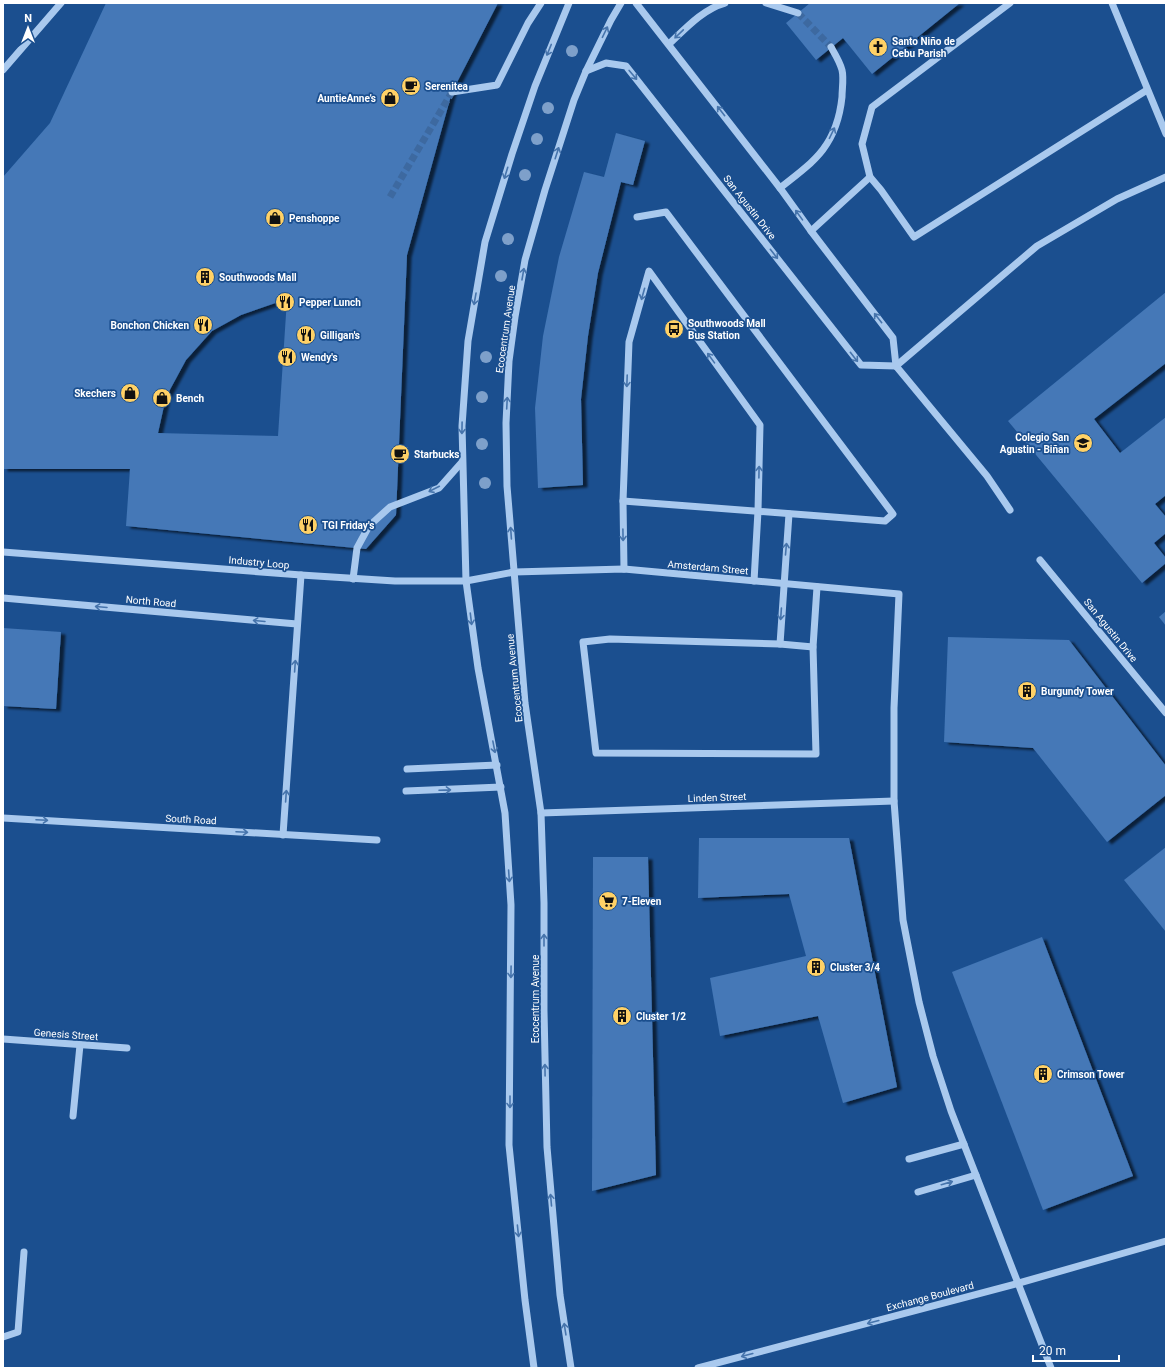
<svg xmlns="http://www.w3.org/2000/svg" width="1169" height="1371" font-family="Roboto,sans-serif">
<style>
.building{fill:#4478b7;fill-rule:evenodd;filter:url(#shadow)}
.lines{fill:none;stroke-linecap:round;stroke-linejoin:round}
.minor-tunnel{stroke:#3d69a0;stroke-width:7;stroke-dasharray:7 3.5;stroke-linecap:butt}
.minor{stroke:#a9c9ee;stroke-width:7}
.tree{fill:#7ea0ca}
.oneway{stroke:#4674ac}
.labels{text-anchor:middle;stroke-width:3.5;stroke-linejoin:round;paint-order:stroke}
.poi-label{font-size:10px;font-weight:bold;fill:#fff;stroke:#1b4f8f;text-anchor:start}
.street-label{font-size:10px;fill:#fff;stroke:#1b4f8f}
</style>
<defs>
<filter id="shadow"><feDropShadow dx="4.5" dy="2.5" stdDeviation="1" flood-color="#0009"/></filter>
</defs>
<rect width="100%" height="100%" fill="#1b4f8f"/>
<g class="building">
<path d="M106,3H498L452,92L407,255L396,515L366,549L126,526L130,469H3V177L50,123ZM287,299L278,436L158,433L166,397L186,360L212,331L241,315Z"/>
<polygon points="810,3 960,3 872,74 843,38 816,60 786,23"/>
<polygon points="616,133 645,141 633,185 621,182 598,273 588,336 581,399 583,485 538,488 535,408 543,336 559,257 584,172 604,177"/>
<polygon points="1166,292 1166,363 1094,419 1120,453 1166,417 1166,495 1155,504 1166,517 1166,533 1154,543 1166,558 1166,563 1142,583 1008,421"/>
<polygon points="1166,611 1166,626 1159,617"/>
<polygon points="3,628 61,632 56,709 3,706"/>
<polygon points="948,637 1069,640 1166,766 1166,795 1107,842 1033,748 944,742"/>
<polygon points="699,838 849,838 897,1087 843,1103 818,1016 720,1036 710,978 806,956 789,894 698,898"/>
<polygon points="1166,847 1166,932 1124,880"/>
<polygon points="593,857 648,857 656,1175 592,1191"/>
<polygon points="1042,937 1133,1176 1043,1210 952,972"/>
</g>
<g class="lines">
<g class="minor-tunnel">
<polyline points="798,13 831,47"/>
<polyline points="390,197 452,92"/>
</g>
<g class="minor">
<polyline points="636,3 780,188 811,231 893,338 896,366 987,476 1010,510"/>
<polyline points="766,3 798,13"/>
<polyline points="1010,3 872,107 862,144 870,177 881,190 914,237 1147,90"/>
<polyline points="1112,3 1166,134"/>
<path d="M669,44C685,29 703,9 725,3"/>
<polyline points="3,70 61,3"/>
<polyline points="586,71 606,63 626,66 861,365 896,366"/>
<polyline points="452,92 497,85 528,23 541,3"/>
<path d="M780,188C815,161 837,145 842,97C842,89 844,78 842,70C840,62 835,54 831,47"/>
<polyline points="811,231 870,177"/>
<polyline points="896,366 1037,246 1117,199 1166,177"/>
<polyline points="623,501 885,521 893,514 666,212 637,217"/>
<polyline points="3,552 301,575 395,581 466,581 514,572 624,569 899,594 894,708 894,801 903,920 919,1002 933,1056 951,1111 1051,1368"/>
<polyline points="1040,560 1166,713"/>
<polyline points="624,569 623,501 629,342 649,271 760,425 758,511 754,581"/>
<polyline points="353,579 357,548 369,526 390,507 439,488 462,462"/>
<polyline points="3,598 297,624"/>
<polygon points="610,639 780,644 813,647 816,754 596,753 583,642"/>
<polyline points="780,644 789,514"/>
<polyline points="813,647 817,587"/>
<polyline points="407,769 497,765"/>
<polyline points="406,791 501,787"/>
<polyline points="541,813 894,801"/>
<polyline points="3,818 377,840"/>
<polyline points="283,835 301,575"/>
<polyline points="3,1039 127,1048"/>
<polyline points="73,1116 80,1045"/>
<polyline points="909,1159 964,1144"/>
<polyline points="918,1192 976,1175"/>
<polyline points="3,1337 18,1332 24,1252"/>
<polyline points="534,1368 525,1300 509,1145 511,905 505,813 478,668 466,581 462,426 468,341 485,242 512,154 535,86 569,3"/>
<polyline points="571,1368 560,1295 547,1147 544,1011 544,903 541,813 525,703 507,486 506,423 509,361 515,317 525,260 545,190 574,100 586,71 611,20 621,3"/>
<polyline points="698,1368 1019,1283 1166,1241"/>
</g>
</g>
<g class="tree">
<circle cx="572" cy="51" r="6"/>
<circle cx="548" cy="108" r="6"/>
<circle cx="537" cy="139" r="6"/>
<circle cx="525" cy="175" r="6"/>
<circle cx="508" cy="239" r="6"/>
<circle cx="501" cy="276" r="6"/>
<circle cx="486" cy="357" r="6"/>
<circle cx="482" cy="397" r="6"/>
<circle cx="482" cy="444" r="6"/>
<circle cx="485" cy="483" r="6"/>
</g>
<defs><path id="oneway-shaft" d="M-6 0H5M1.5-3L5.5 0L1.5 3" fill="none" stroke-width="1.6" stroke-linecap="round" stroke-linejoin="round"/></defs>
<g class="oneway">
<use href="#oneway-shaft" transform="translate(605 32) rotate(-64)"/>
<use href="#oneway-shaft" transform="translate(679 34) rotate(136)"/>
<use href="#oneway-shaft" transform="translate(549 50) rotate(112)"/>
<use href="#oneway-shaft" transform="translate(633 75) rotate(50)"/>
<use href="#oneway-shaft" transform="translate(721 111) rotate(-128)"/>
<use href="#oneway-shaft" transform="translate(832 133) rotate(-64)"/>
<use href="#oneway-shaft" transform="translate(557 153) rotate(-72)"/>
<use href="#oneway-shaft" transform="translate(506 173) rotate(107)"/>
<use href="#oneway-shaft" transform="translate(799 215) rotate(-126)"/>
<use href="#oneway-shaft" transform="translate(774 254) rotate(52)"/>
<use href="#oneway-shaft" transform="translate(523 274) rotate(-80)"/>
<use href="#oneway-shaft" transform="translate(643 294) rotate(106)"/>
<use href="#oneway-shaft" transform="translate(475 299) rotate(100)"/>
<use href="#oneway-shaft" transform="translate(878 318) rotate(-128)"/>
<use href="#oneway-shaft" transform="translate(854 357) rotate(52)"/>
<use href="#oneway-shaft" transform="translate(711 358) rotate(-126)"/>
<use href="#oneway-shaft" transform="translate(627 381) rotate(92)"/>
<use href="#oneway-shaft" transform="translate(507 403) rotate(-87)"/>
<use href="#oneway-shaft" transform="translate(462 428) rotate(91)"/>
<use href="#oneway-shaft" transform="translate(759 472) rotate(-89)"/>
<use href="#oneway-shaft" transform="translate(434 489) rotate(153)"/>
<use href="#oneway-shaft" transform="translate(511 533) rotate(-94)"/>
<use href="#oneway-shaft" transform="translate(623 535) rotate(89)"/>
<use href="#oneway-shaft" transform="translate(786 549) rotate(-85)"/>
<use href="#oneway-shaft" transform="translate(101 607) rotate(-175)"/>
<use href="#oneway-shaft" transform="translate(781 614) rotate(94)"/>
<use href="#oneway-shaft" transform="translate(471 619) rotate(83)"/>
<use href="#oneway-shaft" transform="translate(259 621) rotate(-175)"/>
<use href="#oneway-shaft" transform="translate(295 666) rotate(-86)"/>
<use href="#oneway-shaft" transform="translate(494 747) rotate(79)"/>
<use href="#oneway-shaft" transform="translate(445 790) rotate(-2)"/>
<use href="#oneway-shaft" transform="translate(286 796) rotate(-86)"/>
<use href="#oneway-shaft" transform="translate(42 820) rotate(3)"/>
<use href="#oneway-shaft" transform="translate(242 832) rotate(3)"/>
<use href="#oneway-shaft" transform="translate(509 876) rotate(86)"/>
<use href="#oneway-shaft" transform="translate(544 940) rotate(-90)"/>
<use href="#oneway-shaft" transform="translate(511 972) rotate(91)"/>
<use href="#oneway-shaft" transform="translate(545 1070) rotate(-91)"/>
<use href="#oneway-shaft" transform="translate(510 1102) rotate(90)"/>
<use href="#oneway-shaft" transform="translate(947 1183) rotate(-16)"/>
<use href="#oneway-shaft" transform="translate(551 1200) rotate(-95)"/>
<use href="#oneway-shaft" transform="translate(518 1231) rotate(84)"/>
<use href="#oneway-shaft" transform="translate(873 1322) rotate(165)"/>
<use href="#oneway-shaft" transform="translate(565 1329) rotate(-99)"/>
<use href="#oneway-shaft" transform="translate(747 1355) rotate(165)"/>
</g>
<defs>
<g id="church-disc" transform="scale(1)"><circle r="9.5" fill="#ffd166" stroke="#1b4f8f"/><path d="M-1.2-6h2.4v3.5h3.3v2.4h-3.3V6h-2.4V-.1h-3.3v-2.4h3.3Z" fill="#111"/></g>
<g id="cafe-disc" transform="scale(1)"><circle r="9.5" fill="#ffd166" stroke="#1b4f8f"/><path d="M-5.5-4.5H6V0H3Q3 3.5 0 3.5H-2.5Q-5.5 3.5-5.5 0ZM3-3.2v2h1.7v-2ZM-6 4.5H4V6H-6Z" fill="#111"/></g>
<g id="shop-disc" transform="scale(1)"><circle r="9.5" fill="#ffd166" stroke="#1b4f8f"/><path d="M-5-2.5h2.3a2.7 3.5 0 0 1 5.4 0H5L5.5 6h-11ZM-1.5-2.5h3a1.5 2.3 0 0 0-3 0Z" fill="#111"/></g>
<g id="building-disc" transform="scale(1)"><circle r="9.5" fill="#ffd166" stroke="#1b4f8f"/><path d="M-4-6H4V6H1V3H-1V6H-4ZM-2.5-4.3h1.7v1.8h-1.7ZM.8-4.3h1.7v1.8H.8ZM-2.5-1h1.7V.8h-1.7ZM.8-1h1.7V.8H.8Z" fill="#111"/></g>
<g id="restaurant-disc" transform="scale(1)"><circle r="9.5" fill="#ffd166" stroke="#1b4f8f"/><path d="M-5-6h1v4h1v-4h1v4h1v-4h1v5L-1.5 .5V6h-2V.5L-5-1ZM5-6V6H3V1.5H1.5Q1.5-4 5-6Z" fill="#111"/></g>
<g id="bus-disc" transform="scale(1)"><circle r="9.5" fill="#ffd166" stroke="#1b4f8f"/><path d="M-5-6H5V4H4V6H2V4H-2V6H-4V4H-5ZM-3.5-4V0h7V-4ZM-3.5 1.2v1.5H-2V1.2ZM2 1.2v1.5H3.5V1.2Z" fill="#111"/></g>
<g id="university-disc" transform="scale(1)"><circle r="9.5" fill="#ffd166" stroke="#1b4f8f"/><path d="M0-5L7-2L0 1L-7-2ZM-4 1L0 2.5L4 1V4Q0 6-4 4Z" fill="#111"/></g>
<g id="supermarket-disc" transform="scale(1)"><circle r="9.5" fill="#ffd166" stroke="#1b4f8f"/><path d="M-6-5.5h2.5l.6 2H6L4.5 2H-2.5L-4.4-4H-6ZM-1.5 3.2a1.3 1.3 0 1 0 .1 0ZM3 3.2a1.3 1.3 0 1 0 .1 0Z" fill="#111"/></g>
</defs>
<g fill-rule="evenodd">
<use href="#church-disc" x="878" y="47"/>
<use href="#cafe-disc" x="411" y="86"/>
<use href="#shop-disc" x="390" y="98"/>
<use href="#shop-disc" x="275" y="218"/>
<use href="#building-disc" x="205" y="277"/>
<use href="#restaurant-disc" x="285" y="302"/>
<use href="#restaurant-disc" x="203" y="325"/>
<use href="#bus-disc" x="674" y="329"/>
<use href="#restaurant-disc" x="306" y="335"/>
<use href="#restaurant-disc" x="287" y="357"/>
<use href="#shop-disc" x="130" y="393"/>
<use href="#shop-disc" x="162" y="398"/>
<use href="#university-disc" x="1083" y="443"/>
<use href="#cafe-disc" x="400" y="454"/>
<use href="#restaurant-disc" x="308" y="525"/>
<use href="#building-disc" x="1027" y="691"/>
<use href="#supermarket-disc" x="608" y="901"/>
<use href="#building-disc" x="816" y="967"/>
<use href="#building-disc" x="622" y="1016"/>
<use href="#building-disc" x="1043" y="1074"/>
</g>
<g class="labels">
<g class="poi-label">
<text x="892" y="45">Santo Niño de<tspan x="892" dy="12">Cebu Parish</tspan></text>
<text x="425" y="90">Serenitea</text>
<text x="376" y="102" text-anchor="end">AuntieAnne’s</text>
<text x="289" y="222">Penshoppe</text>
<text x="219" y="281">Southwoods Mall</text>
<text x="299" y="306">Pepper Lunch</text>
<text x="688" y="327">Southwoods Mall<tspan x="688" dy="12">Bus Station</tspan></text>
<text x="189" y="329" text-anchor="end">Bonchon Chicken</text>
<text x="320" y="339">Gilligan's</text>
<text x="301" y="361">Wendy's</text>
<text x="116" y="397" text-anchor="end">Skechers</text>
<text x="176" y="402">Bench</text>
<text x="1069" y="441" text-anchor="end">Colegio San<tspan x="1069" dy="12">Agustin - Biñan</tspan></text>
<text x="414" y="458">Starbucks</text>
<text x="322" y="529">TGI Friday's</text>
<text x="1041" y="695">Burgundy Tower</text>
<text x="622" y="905">7-Eleven</text>
<text x="830" y="971">Cluster 3/4</text>
<text x="636" y="1020">Cluster 1/2</text>
<text x="1057" y="1078">Crimson Tower</text>
</g>
<g class="street-label">
<text transform="translate(750 207) rotate(52)" y="4">San Agustin Drive</text>
<text transform="translate(505 329) rotate(-82)" y="4">Ecocentrum Avenue</text>
<text transform="translate(259 562) rotate(5)" y="4">Industry Loop</text>
<text transform="translate(708 567) rotate(5)" y="4">Amsterdam Street</text>
<text transform="translate(151 601) rotate(5)" y="4">North Road</text>
<text transform="translate(1111 630) rotate(51)" y="4">San Agustin Drive</text>
<text transform="translate(514 678) rotate(-96)" y="4">Ecocentrum Avenue</text>
<text transform="translate(717 797) rotate(-2)" y="4">Linden Street</text>
<text transform="translate(191 819) rotate(3)" y="4">South Road</text>
<text transform="translate(535 999) rotate(-90)" y="4">Ecocentrum Avenue</text>
<text transform="translate(66 1034) rotate(4)" y="4">Genesis Street</text>
<text transform="translate(930 1296) rotate(-15)" y="4">Exchange Boulevard</text>
</g>
</g>
<rect width="1169" height="1371" fill="none" stroke="#ffffff" stroke-width="8"/>
<g transform="translate(28 28)" stroke="#1b4f8f" stroke-width="3" paint-order="stroke">
<path d="M0-3L7 15L0 10L-7 15Z" fill="#ffffff"/>
<text y="-6" font-size="11" font-weight="bold" text-anchor="middle" fill="#ffffff">N</text>
</g>
<path d="M1033 1355v6h86v-6" fill="none" stroke="#ffffff" stroke-width="2"/>
<text x="1039" y="1355" font-size="12" fill="#ffffff" stroke="#1b4f8f" stroke-width="3" paint-order="stroke">20 m</text>
</svg>
